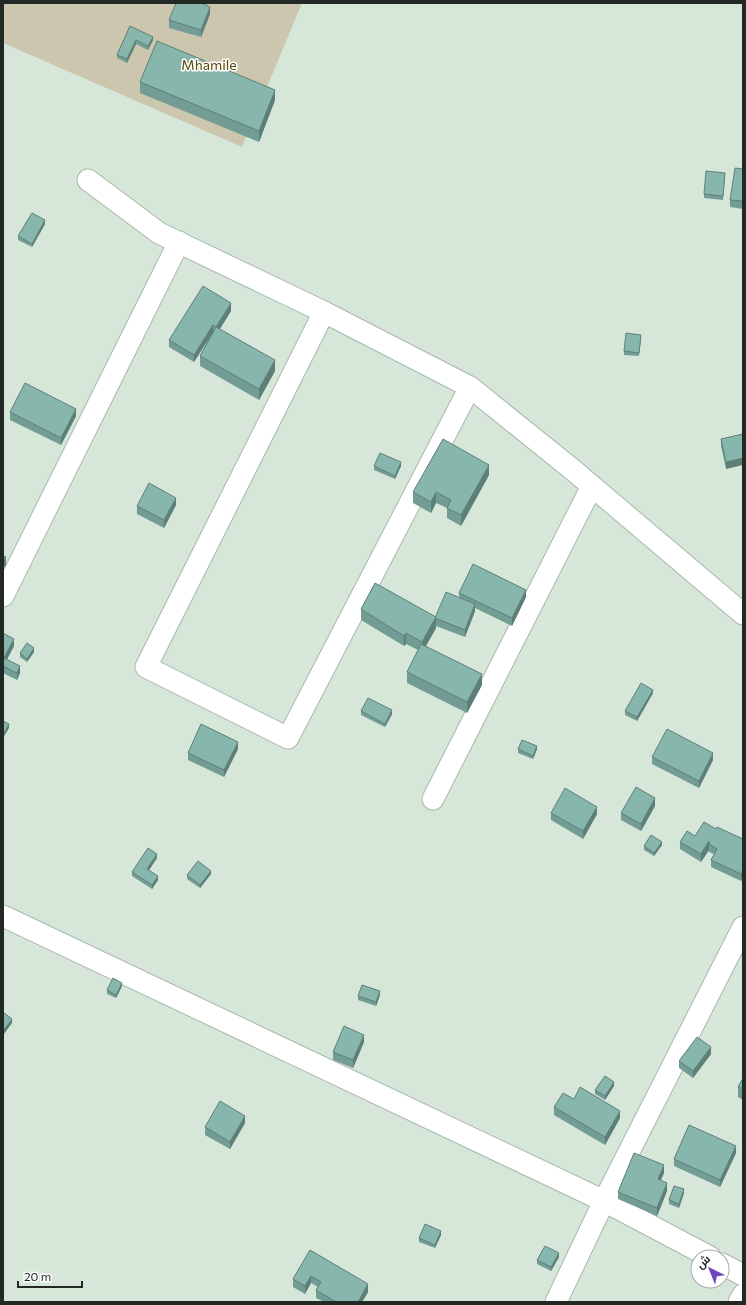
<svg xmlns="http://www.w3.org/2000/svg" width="746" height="1305" font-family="Commissioner,Cairo,sans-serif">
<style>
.green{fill:#ccc6ae}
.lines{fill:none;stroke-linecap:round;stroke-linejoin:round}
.street-casing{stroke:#a8b8ab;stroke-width:23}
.street{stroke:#fff;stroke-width:21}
.wall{fill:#739d94}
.shaded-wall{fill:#5e7f78}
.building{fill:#86b6ac;stroke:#5e7f78}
.labels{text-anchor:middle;stroke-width:3;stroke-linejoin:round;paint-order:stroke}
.park-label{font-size:14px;fill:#564700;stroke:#fff}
</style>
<rect width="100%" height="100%" fill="#d6e7da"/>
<polygon class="green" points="3,3 302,3 242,147 3,43"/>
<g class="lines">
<g class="street-casing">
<g id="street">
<polyline points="88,180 159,233 324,312 470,387 573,470 743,614"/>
<polyline points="324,312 146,667 288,738 470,387"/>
<polyline points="3,596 179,242"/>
<polyline points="433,799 592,486"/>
<polyline points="3,916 604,1201 710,1257"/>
<polyline points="722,1264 743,1275"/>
<polyline points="556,1302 604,1201 743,927"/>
<polyline points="739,1302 743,1295"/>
</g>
</g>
<use href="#street" class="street"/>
</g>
<g class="wall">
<polygon points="210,14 201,37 169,28 169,20"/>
<polygon points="130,26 153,40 148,50 136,44 127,63 117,58 117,55"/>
<polygon points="140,82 275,100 259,142 140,93"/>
<polygon points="743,169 743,209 730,207 730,200"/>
<polygon points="725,176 723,200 704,198 704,194"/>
<polygon points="45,224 32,247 18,240 18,236"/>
<polygon points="231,311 220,329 275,371 259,400 200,366 200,356 210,337 194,362 169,347 169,340"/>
<polygon points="641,339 639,356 624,355 624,351"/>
<polygon points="10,412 76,416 61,445 10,420"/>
<polygon points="743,434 726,469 721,446 721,439"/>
<polygon points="374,466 401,466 395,479 374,470"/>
<polygon points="489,475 461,526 447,518 447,508 436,503 431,513 413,503 413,492"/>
<polygon points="176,505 164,528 137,514 137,506"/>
<polygon points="459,593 526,597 512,626 475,608 475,611 465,637 436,626 436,628 426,646 482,685 467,713 407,683 407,672 418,650 406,644 404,646 361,620 361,609 435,617 459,597"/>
<polygon points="3,633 14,646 7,659 20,673 17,680 3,673"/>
<polygon points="34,652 27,662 20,657 20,653"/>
<polygon points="653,693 637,721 625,715 625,711"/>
<polygon points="361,711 392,714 385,727 361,715"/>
<polygon points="238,749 224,777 188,760 188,753"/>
<polygon points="518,749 537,749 533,759 518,753"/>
<polygon points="652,757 713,760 699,788 652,764"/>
<polygon points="655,806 641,831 621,820 621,813"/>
<polygon points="551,813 597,814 583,839 551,820"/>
<polygon points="716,829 743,839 743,877 741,881 711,867 711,860 714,854 709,852 709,850 701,862 680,849 680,842 695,836"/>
<polygon points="662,845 654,856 644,850 644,846"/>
<polygon points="157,858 149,870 158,880 152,889 132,876 132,872"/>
<polygon points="211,874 200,888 187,879 187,875"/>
<polygon points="122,986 116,998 107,994 107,990"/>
<polygon points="380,995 376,1006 358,1000 358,996"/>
<polygon points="364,1042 353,1068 333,1060 333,1052"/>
<polygon points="711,1054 693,1078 679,1068 679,1061"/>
<polygon points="743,1078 743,1100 738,1097 738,1087"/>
<polygon points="614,1086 605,1100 595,1094 595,1090"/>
<polygon points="574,1099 620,1118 605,1145 554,1115 554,1107"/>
<polygon points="245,1123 230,1149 205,1135 205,1127"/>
<polygon points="736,1153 720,1187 674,1166 674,1159"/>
<polygon points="664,1173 661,1180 667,1191 657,1216 618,1199 618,1192"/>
<polygon points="684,1193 679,1208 669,1204 669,1200"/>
<polygon points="441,1235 435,1248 419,1242 419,1238"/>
<polygon points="310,1250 368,1292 362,1302 324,1302 316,1298 316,1290 318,1287 311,1283 305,1294 293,1287 293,1279"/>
<polygon points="559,1257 551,1271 537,1264 537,1260"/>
</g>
<g class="shaded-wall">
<polygon points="210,7 210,14 201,37 201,30"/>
<polygon points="153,37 153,40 148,50 148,46"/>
<polygon points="136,40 136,44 127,63 127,59"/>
<polygon points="275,90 275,100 259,142 259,131"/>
<polygon points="45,220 45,224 32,247 32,244"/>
<polygon points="231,303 231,311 216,335 216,327"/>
<polygon points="213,325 213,332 194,362 194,355"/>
<polygon points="275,360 275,371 259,400 259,389"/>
<polygon points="76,409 76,416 61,445 61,438"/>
<polygon points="743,458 743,465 726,469 726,462"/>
<polygon points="401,462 401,466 395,479 395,476"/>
<polygon points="489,465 489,475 461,526 461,515"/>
<polygon points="436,492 436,503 431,513 431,502"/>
<polygon points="176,498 176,505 164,528 164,520"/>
<polygon points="6,557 6,565 3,569 3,562"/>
<polygon points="526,590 526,597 512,626 512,618"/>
<polygon points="475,604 475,611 465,637 465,630"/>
<polygon points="436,617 436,628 422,653 422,642"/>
<polygon points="406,633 406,644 404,646 404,636"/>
<polygon points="14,639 14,646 4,665 4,658"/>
<polygon points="34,648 34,652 27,662 27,659"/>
<polygon points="20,666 20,673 17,680 17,673"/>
<polygon points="482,674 482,685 467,713 467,702"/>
<polygon points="653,690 653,693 637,721 637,717"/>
<polygon points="392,710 392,714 385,727 385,724"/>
<polygon points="9,724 9,728 3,738 3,735"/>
<polygon points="238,742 238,749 224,777 224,770"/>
<polygon points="537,746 537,749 533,759 533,756"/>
<polygon points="713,753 713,760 699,788 699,781"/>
<polygon points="655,798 655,806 641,831 641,824"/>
<polygon points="597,807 597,814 583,839 583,831"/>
<polygon points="709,841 709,850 701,862 701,854"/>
<polygon points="662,842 662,845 654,856 654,853"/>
<polygon points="157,854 157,858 147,873 147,869"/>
<polygon points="743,870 743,877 741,881 741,874"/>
<polygon points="211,871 211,874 200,888 200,885"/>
<polygon points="158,876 158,880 152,889 152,885"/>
<polygon points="122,983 122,986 116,998 116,995"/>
<polygon points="380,991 380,995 376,1006 376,1002"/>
<polygon points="12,1019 12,1023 4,1034 4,1030"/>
<polygon points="364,1035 364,1042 353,1068 353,1060"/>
<polygon points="711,1047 711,1054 693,1078 693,1071"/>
<polygon points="614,1082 614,1086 605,1100 605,1096"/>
<polygon points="620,1111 620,1118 605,1145 605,1137"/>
<polygon points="245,1116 245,1123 230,1149 230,1142"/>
<polygon points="736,1146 736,1153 720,1187 720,1180"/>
<polygon points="664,1165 664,1173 658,1186 658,1179"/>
<polygon points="667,1183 667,1191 657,1216 657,1208"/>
<polygon points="684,1189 684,1193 679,1208 679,1204"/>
<polygon points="441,1231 441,1235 435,1248 435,1245"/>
<polygon points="559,1253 559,1257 551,1271 551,1267"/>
<polygon points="311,1276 311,1283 305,1294 305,1286"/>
<polygon points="368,1284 368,1292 362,1302 358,1302"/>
</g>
<g class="building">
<polygon points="176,3 201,3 210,7 201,30 169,20"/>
<polygon points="130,26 153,37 148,46 136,40 127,59 117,55"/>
<polygon points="157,41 275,90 259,131 140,82"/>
<polygon points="735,168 743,169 743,201 730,200"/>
<polygon points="706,171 725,173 723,196 704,194"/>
<polygon points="32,213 45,220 32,244 18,236"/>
<polygon points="203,286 231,303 216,327 213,325 194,355 169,340"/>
<polygon points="216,327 275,360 259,389 200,356"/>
<polygon points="626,333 641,335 639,353 624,351"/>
<polygon points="25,383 76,409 61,438 10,412"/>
<polygon points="743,434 743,458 726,462 721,439"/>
<polygon points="443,439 489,465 461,515 447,508 451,500 436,492 431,502 413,492"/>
<polygon points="380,453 401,462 395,476 374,466"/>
<polygon points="149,483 176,498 164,520 137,506"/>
<polygon points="3,556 6,557 3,562"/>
<polygon points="473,564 526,590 512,618 459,593"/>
<polygon points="375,583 436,617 422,642 406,633 404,636 361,609"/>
<polygon points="446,592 475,604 465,630 435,618"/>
<polygon points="3,633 14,639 4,658 20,666 17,673 3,666"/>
<polygon points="27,643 34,648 27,659 20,653"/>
<polygon points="421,644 482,674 467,702 407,672"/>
<polygon points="641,683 653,690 637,717 625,711"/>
<polygon points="368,698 392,710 385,724 361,711"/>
<polygon points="3,721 9,724 3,735"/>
<polygon points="201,724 238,742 224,770 188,753"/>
<polygon points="667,729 713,753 699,781 652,757"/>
<polygon points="522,740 537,746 533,756 518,749"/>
<polygon points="636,787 655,798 641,824 621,813"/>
<polygon points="565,788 597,807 583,831 551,813"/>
<polygon points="704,822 716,829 717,827 743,839 743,870 741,874 711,860 717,849 709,844 709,841 701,854 680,842 687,831 695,836"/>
<polygon points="651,835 662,842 654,853 644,846"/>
<polygon points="148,848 157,854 147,869 158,876 152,885 132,872"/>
<polygon points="198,861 211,871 200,885 187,875"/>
<polygon points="113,978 122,983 116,995 107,990"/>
<polygon points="362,985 380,991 376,1002 358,996"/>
<polygon points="3,1012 12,1019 4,1030 3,1030"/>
<polygon points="344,1026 364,1035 353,1060 333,1052"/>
<polygon points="697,1037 711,1047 693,1071 679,1061"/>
<polygon points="605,1076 614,1082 605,1096 595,1090"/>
<polygon points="743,1078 743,1089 738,1087"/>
<polygon points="580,1087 620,1111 605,1137 554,1107 563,1093 574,1099"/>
<polygon points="220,1101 245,1116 230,1142 205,1127"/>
<polygon points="689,1125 736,1146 720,1180 674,1159"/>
<polygon points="634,1153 664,1165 658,1179 667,1183 657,1208 618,1192"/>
<polygon points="674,1186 684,1189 679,1204 669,1200"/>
<polygon points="425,1224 441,1231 435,1245 419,1238"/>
<polygon points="545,1246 559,1253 551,1267 537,1260"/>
<polygon points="310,1250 368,1284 358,1302 336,1302 316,1290 321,1282 311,1276 305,1286 293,1279"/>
</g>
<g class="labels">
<g class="park-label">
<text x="209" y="70">Mhamile</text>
</g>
</g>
<rect width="746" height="1305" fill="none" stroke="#222823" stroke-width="8"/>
<g transform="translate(710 1269) rotate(317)"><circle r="19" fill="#ffffff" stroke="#a7a9a7"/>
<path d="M0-3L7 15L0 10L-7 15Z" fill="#6f46be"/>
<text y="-6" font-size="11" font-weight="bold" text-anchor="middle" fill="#222823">ش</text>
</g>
<path d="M18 1281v6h64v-6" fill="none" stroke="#222823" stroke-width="2"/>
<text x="24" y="1281" font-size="12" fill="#222823" stroke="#ffffff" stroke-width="3" paint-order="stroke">20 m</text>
</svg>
